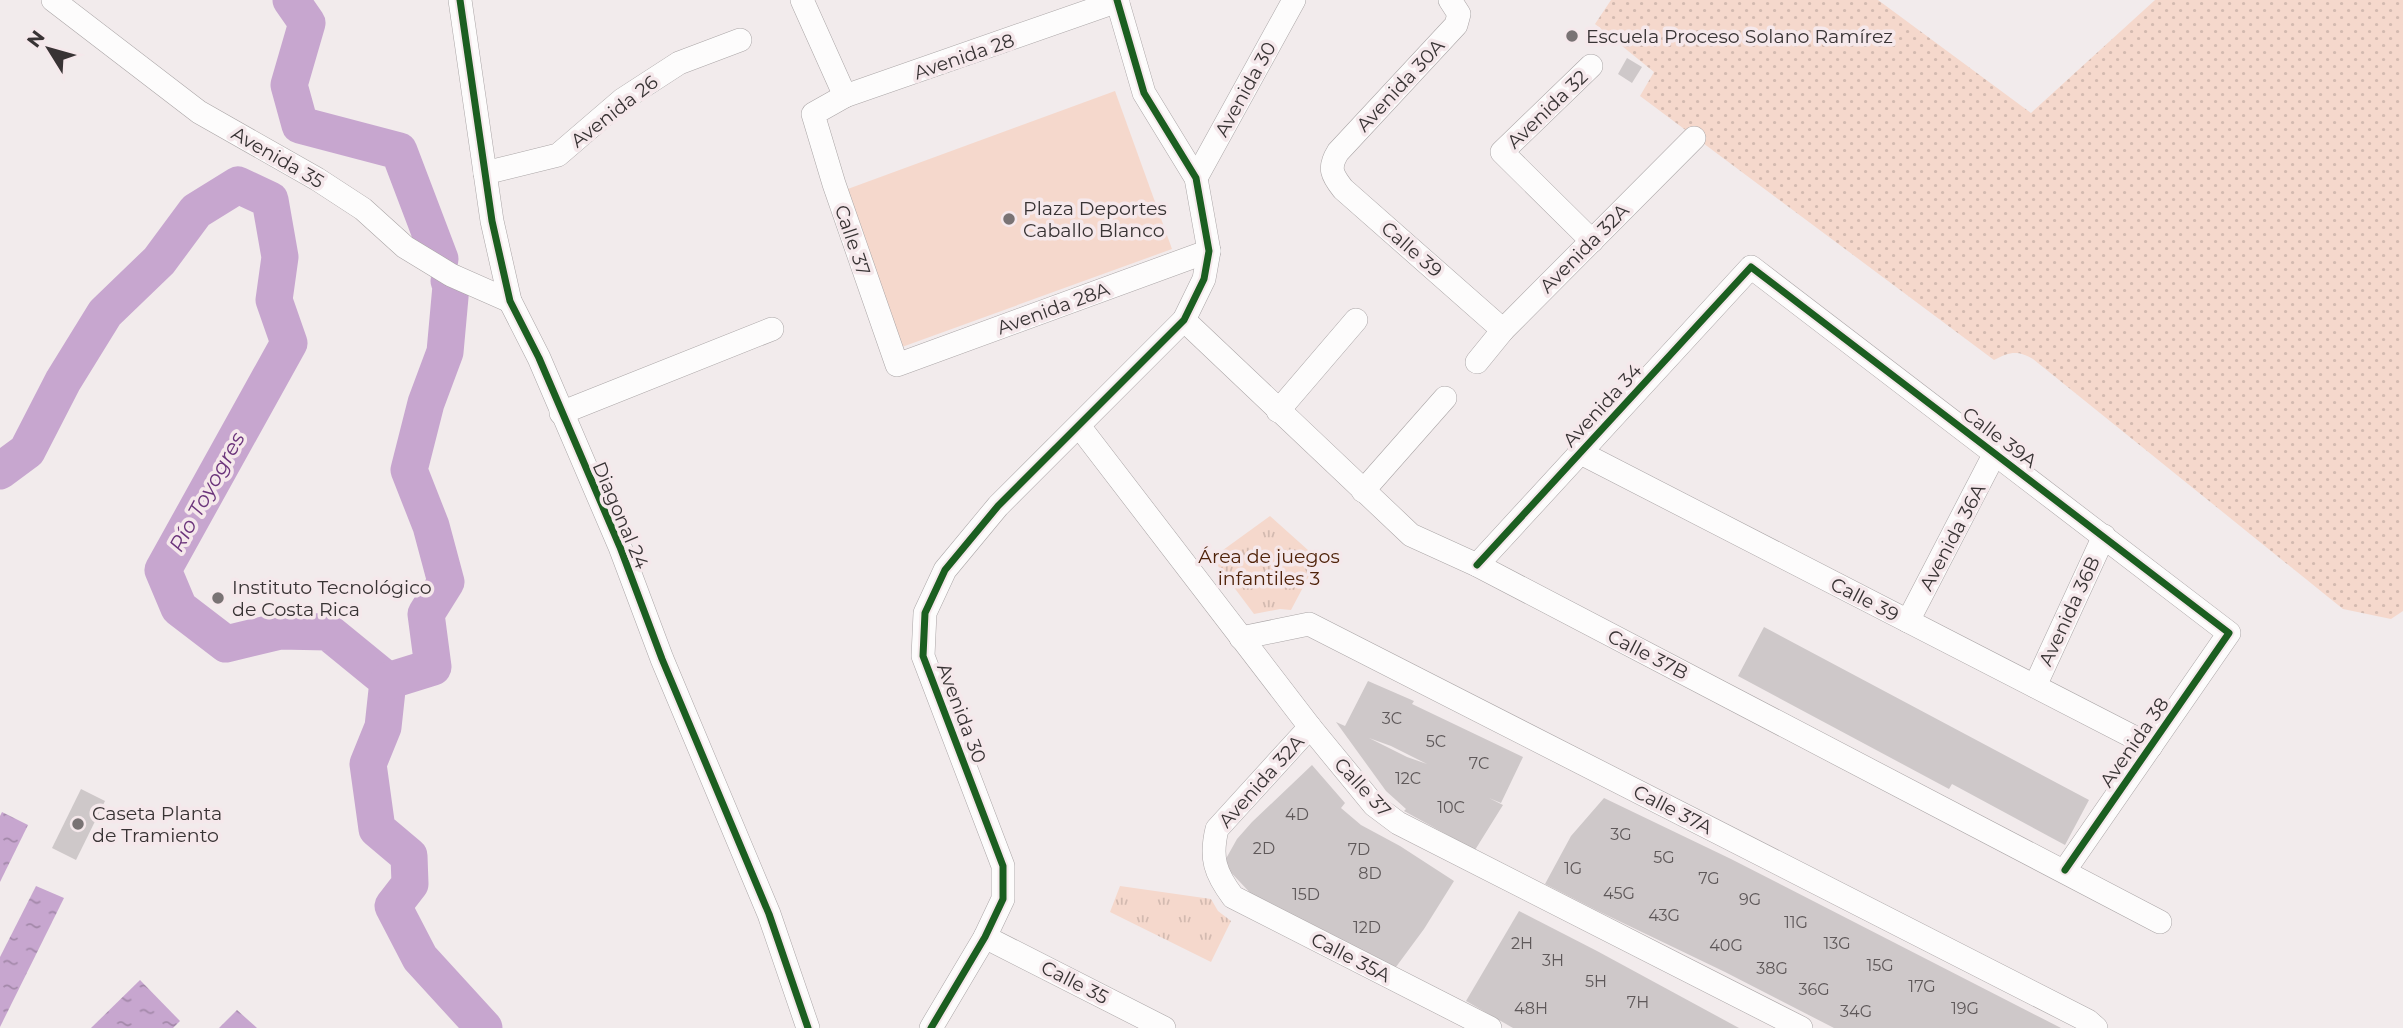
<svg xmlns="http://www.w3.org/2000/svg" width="2403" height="1028" font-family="Montserrat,sans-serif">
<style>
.grass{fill:url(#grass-dots)}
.park{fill:url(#park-tufts)}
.pitch{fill:#f5d8cc}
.water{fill:url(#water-ripples)}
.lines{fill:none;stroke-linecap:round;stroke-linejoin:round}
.river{stroke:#c7a6cf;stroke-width:37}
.building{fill:#cec8c9;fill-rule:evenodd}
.minor-casing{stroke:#aaa5a6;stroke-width:24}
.minor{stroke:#fdfcfc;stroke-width:23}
.cycleway-casing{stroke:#f5e8eb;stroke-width:11}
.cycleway{stroke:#1b5e20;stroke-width:7}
.poi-dot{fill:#797374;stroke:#f5e8eb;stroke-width:2.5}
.labels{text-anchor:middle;stroke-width:7;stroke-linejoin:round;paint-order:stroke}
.number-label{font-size:16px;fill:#5e5859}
.poi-label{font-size:19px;fill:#383334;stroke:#f5e8eb;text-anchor:start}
.street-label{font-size:19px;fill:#383334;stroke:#f5e8eb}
.park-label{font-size:19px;fill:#4f2209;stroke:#f5e8eb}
.water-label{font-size:21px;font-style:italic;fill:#6b347b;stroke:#f5e8eb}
</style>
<defs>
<pattern id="grass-dots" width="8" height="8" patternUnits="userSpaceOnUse" patternTransform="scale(1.75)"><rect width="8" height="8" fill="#f5d8cc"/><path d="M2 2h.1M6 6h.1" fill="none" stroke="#d3bab0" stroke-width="1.8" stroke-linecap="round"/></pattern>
<pattern id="park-tufts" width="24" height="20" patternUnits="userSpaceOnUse" patternTransform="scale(1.75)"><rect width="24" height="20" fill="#f5d8cc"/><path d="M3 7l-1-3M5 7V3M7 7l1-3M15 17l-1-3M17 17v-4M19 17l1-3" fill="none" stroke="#d3bab0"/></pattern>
<pattern id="water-ripples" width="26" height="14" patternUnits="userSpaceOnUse" patternTransform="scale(1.75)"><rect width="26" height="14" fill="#c7a6cf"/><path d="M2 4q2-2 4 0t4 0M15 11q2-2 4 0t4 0" fill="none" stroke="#a388a9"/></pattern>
</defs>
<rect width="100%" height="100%" fill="#f2ebec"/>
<path class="grass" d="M1611,0H1878L2031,113L2155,0H2403V611L2391,619L2343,609L2033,359C2017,350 2010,352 1994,360L1640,96L1654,72L1595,24Z"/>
<g class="park">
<polygon points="1270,516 1318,559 1291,610 1280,609 1254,614 1212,558"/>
<polygon points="1120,886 1211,899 1218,911 1231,921 1211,962 1110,912"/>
</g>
<polygon class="pitch" points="1115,91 1172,249 902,347 845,190"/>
<g class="water">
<polygon points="2,812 28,825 0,882 0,816"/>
<polygon points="36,886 64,898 0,1027 0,957"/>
<polygon points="140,980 180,1021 173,1028 91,1028"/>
<polygon points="237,1010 257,1028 219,1028"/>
</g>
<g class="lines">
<g class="river">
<polyline points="291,0 307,23 289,85 300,125 399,151 440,259"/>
<polyline points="0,471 27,451 63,381 105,313 159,261 196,211 238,185 270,200 280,257 274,300 289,343 163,570 179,608 226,644 280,631 328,632 388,681 383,727 368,764 377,829 409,856 410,884 393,906 420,958 484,1028"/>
<polyline points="388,681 433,667 426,614 446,582 431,526 409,470 426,403 445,352 451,286 449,281"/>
</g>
</g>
<g class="building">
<polygon points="1627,58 1642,67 1632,83 1618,74"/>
<polygon points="1764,627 2089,800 2065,845 1952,784 1949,789 1738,676"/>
<path d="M1368,681L1414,701L1412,704L1523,757L1501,803L1489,798L1503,805L1475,850L1404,811L1406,809L1386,791L1336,722L1345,726ZM1369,738L1391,746L1427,764L1407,757Z"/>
<polygon points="1312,765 1345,803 1341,808 1361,825 1400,846 1454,881 1424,929 1393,971 1255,898 1223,864 1237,839 1252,822"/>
<polygon points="81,789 105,801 76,860 52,848"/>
<polygon points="1604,798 1731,859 2061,1028 1834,1028 1725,972 1596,910 1545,884 1571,836"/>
<polygon points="1519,911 1597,951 1739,1028 1513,1028 1466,1001"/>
</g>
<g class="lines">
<g class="minor-casing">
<g id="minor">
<polyline points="53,0 199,112 317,179 363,209 405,247 451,275 510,301"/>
<polyline points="460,0 492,221 510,301 539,358 620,547 662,659 769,914 808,1028"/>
<polyline points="802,0 845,96"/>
<path d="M1450,0L1459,14L1456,25L1338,152C1328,168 1332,175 1343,189L1503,330"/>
<polyline points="1118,1 845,96 813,114 834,184 897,365 1209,251"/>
<polyline points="1591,66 1502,152 1592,241"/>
<polyline points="485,173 558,155 622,100 679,63 740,40"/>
<polyline points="1196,178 1294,0"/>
<polyline points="1184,320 1411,535 1477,565 2160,922"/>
<polyline points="1477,362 1503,330 1694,138"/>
<polyline points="1278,411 1356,320"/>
<polyline points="561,413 772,329"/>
<polyline points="1079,426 1310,727 1374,805 1398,823 1801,1028"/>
<polyline points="1579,452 2151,746"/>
<polyline points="1363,491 1445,398"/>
<polyline points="1477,565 1751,267 2229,633 2065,870"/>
<polyline points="1908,621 1995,453"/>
<polyline points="1241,638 1309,624 2088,1021 2096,1028"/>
<polyline points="2035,686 2104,536"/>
<path d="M1310,727L1217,829C1210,858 1215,873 1233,897L1490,1028"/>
<polyline points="985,937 1164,1028"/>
<polyline points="931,1028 985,937 1003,899 1003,866 923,656 925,613 945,570 998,506 1184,320 1204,279 1209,251 1196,178 1144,93 1117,0"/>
</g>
</g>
<use href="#minor" class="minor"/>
<g class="cycleway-casing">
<g id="cycleway">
<polyline points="460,0 492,221 510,301 539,358 620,547 662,659 769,914 808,1028"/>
<polyline points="1477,565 1751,267 2229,633 2065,870"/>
<polyline points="931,1028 985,937 1003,899 1003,866 923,656 925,613 945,570 998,506 1184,320 1204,279 1209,251 1196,178 1144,93 1117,0"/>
</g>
</g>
<use href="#cycleway" class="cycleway"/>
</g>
<g class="poi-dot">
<circle cx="1572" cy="36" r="7"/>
<circle cx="1009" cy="219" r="7"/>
<circle cx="218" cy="598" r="7"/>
<circle cx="78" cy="824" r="7"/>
</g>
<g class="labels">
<g class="number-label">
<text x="1392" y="724">3C</text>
<text x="1436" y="747">5C</text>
<text x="1479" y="769">7C</text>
<text x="1408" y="784">12C</text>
<text x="1451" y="813">10C</text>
<text x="1297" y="820">4D</text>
<text x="1621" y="840">3G</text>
<text x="1264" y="854">2D</text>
<text x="1359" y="855">7D</text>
<text x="1664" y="863">5G</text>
<text x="1573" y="874">1G</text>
<text x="1370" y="879">8D</text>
<text x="1709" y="884">7G</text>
<text x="1619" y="899">45G</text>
<text x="1306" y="900">15D</text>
<text x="1750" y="905">9G</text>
<text x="1664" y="921">43G</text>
<text x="1796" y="928">11G</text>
<text x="1367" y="933">12D</text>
<text x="1522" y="949">2H</text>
<text x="1837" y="949">13G</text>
<text x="1726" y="951">40G</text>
<text x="1553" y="966">3H</text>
<text x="1880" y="971">15G</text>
<text x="1772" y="974">38G</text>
<text x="1596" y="987">5H</text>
<text x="1922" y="992">17G</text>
<text x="1814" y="995">36G</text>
<text x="1638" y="1008">7H</text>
<text x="1531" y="1014">48H</text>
<text x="1965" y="1014">19G</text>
<text x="1856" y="1017">34G</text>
</g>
<g class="poi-label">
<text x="1586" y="43">Escuela Proceso Solano Ramírez</text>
<text x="1023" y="215">Plaza Deportes<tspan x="1023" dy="22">Caballo Blanco</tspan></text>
<text x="232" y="594">Instituto Tecnológico<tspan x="232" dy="22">de Costa Rica</tspan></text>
<text x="92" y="820">Caseta Planta<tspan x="92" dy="22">de Tramiento</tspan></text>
</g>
<g class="street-label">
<text transform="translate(964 56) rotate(-19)" y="7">Avenida 28</text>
<text transform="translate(1400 85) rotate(-47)" y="7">Avenida 30A</text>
<text transform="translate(1245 89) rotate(-61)" y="7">Avenida 30</text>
<text transform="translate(1547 109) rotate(-44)" y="7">Avenida 32</text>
<text transform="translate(614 111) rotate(-38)" y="7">Avenida 26</text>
<text transform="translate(278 157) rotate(30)" y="7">Avenida 35</text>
<text transform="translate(853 240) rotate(71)" y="7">Calle 37</text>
<text transform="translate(1584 248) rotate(-45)" y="7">Avenida 32A</text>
<text transform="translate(1412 249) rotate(41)" y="7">Calle 39</text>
<text transform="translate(1053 308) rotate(-20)" y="7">Avenida 28A</text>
<text transform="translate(1602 405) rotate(-47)" y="7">Avenida 34</text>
<text transform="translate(2000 437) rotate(37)" y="7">Calle 39A</text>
<text transform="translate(621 515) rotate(67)" y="7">Diagonal 24</text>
<text transform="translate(1952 537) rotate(-62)" y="7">Avenida 36A</text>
<text transform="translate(1865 599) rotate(27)" y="7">Calle 39</text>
<text transform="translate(2069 611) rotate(-65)" y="7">Avenida 36B</text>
<text transform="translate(1648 654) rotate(27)" y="7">Calle 37B</text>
<text transform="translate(962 713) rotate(69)" y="7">Avenida 30</text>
<text transform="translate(2134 742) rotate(-55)" y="7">Avenida 38</text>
<text transform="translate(1261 781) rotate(-48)" y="7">Avenida 32A</text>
<text transform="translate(1363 787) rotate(47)" y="7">Calle 37</text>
<text transform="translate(1673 809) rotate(27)" y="7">Calle 37A</text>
<text transform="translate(1351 957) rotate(27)" y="7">Calle 35A</text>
<text transform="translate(1075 982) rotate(27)" y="7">Calle 35</text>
</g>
<g class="park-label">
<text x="1269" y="563">Área de juegos<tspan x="1269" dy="22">infantiles 3</tspan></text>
</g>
<g class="water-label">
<text transform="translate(207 492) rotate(-61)" y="7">Río Toyogres</text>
</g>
</g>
<g transform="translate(49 49) rotate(307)" stroke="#f5e8eb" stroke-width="5" paint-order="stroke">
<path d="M0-5L12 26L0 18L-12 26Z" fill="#383334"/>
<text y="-10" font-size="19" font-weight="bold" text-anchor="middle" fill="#383334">N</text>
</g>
</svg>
